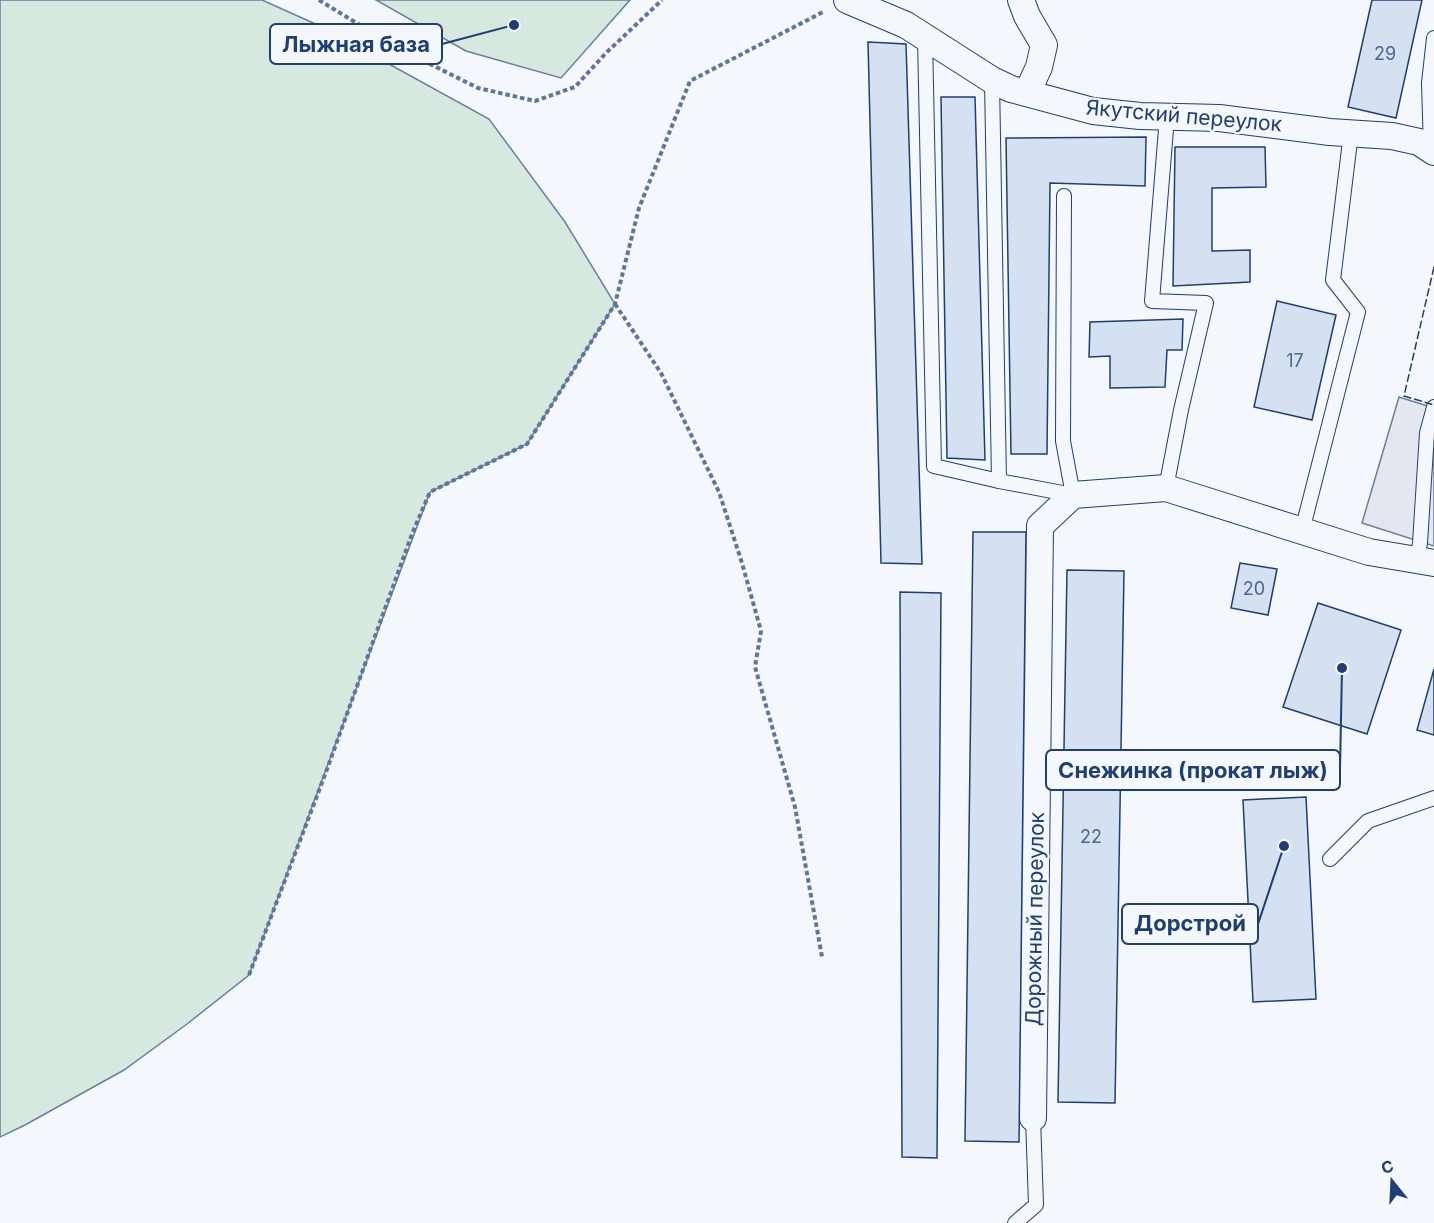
<svg xmlns="http://www.w3.org/2000/svg" width="1434" height="1223" font-family="Inter,sans-serif">
<style>
.green{fill:#d7e8df;stroke:#687fa3;stroke-width:1.5}
.parking{fill:#e3e8f0;stroke:#687fa3;stroke-width:1.5}
.building{fill:#d5e0f0;stroke:#1d3f73;stroke-width:1.5}
.lines{fill:none;stroke-linecap:round;stroke-linejoin:round}
.lane-casing{stroke:#1d3f73;stroke-width:16}
.street-casing{stroke:#1d3f73;stroke-width:28}
.path{stroke:#5e769c;stroke-width:4;stroke-dasharray:4.5 3;stroke-linecap:butt}
.lane{stroke:#f4f7fb;stroke-width:14}
.street{stroke:#f4f7fb;stroke-width:26}
.fence{stroke:#1d3f73;stroke-width:1.5;stroke-dasharray:8 3;stroke-linecap:butt}
.labels{text-anchor:middle;stroke-width:4.5;stroke-linejoin:round;paint-order:stroke}
.number-label{font-size:18px;fill:#4b6792}
.street-label{font-size:21px;fill:#1d3f73;stroke:#f4f7fb}
.leader{fill:none;stroke:#1d3f73;stroke-width:2}
.callout-dot{fill:#1d3f73;stroke:#f4f7fb;stroke-width:2}
.callout{fill:#f4f7fb;stroke:#1d3f73;stroke-width:2}
.callout-label{font-size:22px;text-anchor:middle;font-weight:bold;fill:#1d3f73}
</style>
<rect width="100%" height="100%" fill="#f4f7fb"/>
<g class="green">
<polygon points="0,0 262,0 320,26 489,119 565,222 615,304 527,444 430,492 249,975 187,1024 124,1070 25,1125 0,1137"/>
<polygon points="376,0 630,0 561,78 466,51"/>
</g>
<polygon class="parking" points="1399,397 1434,408 1434,546 1362,523"/>
<g class="building">
<polygon points="1372,0 1422,0 1396,118 1348,107"/>
<polygon points="868,42 906,44 922,564 881,563"/>
<polygon points="941,97 975,97 985,460 947,458"/>
<polygon points="1146,137 1145,186 1050,183 1047,454 1011,454 1006,138"/>
<polygon points="1175,147 1265,147 1266,187 1212,188 1212,251 1250,250 1250,282 1173,286"/>
<polygon points="1277,301 1336,315 1312,420 1254,407"/>
<polygon points="1183,319 1182,350 1167,350 1165,387 1110,388 1110,356 1089,357 1090,322"/>
<polygon points="973,532 1026,532 1019,1142 965,1141"/>
<polygon points="1240,563 1277,569 1268,615 1231,608"/>
<polygon points="1067,570 1124,571 1115,1103 1058,1102"/>
<polygon points="900,592 941,593 937,1158 902,1157"/>
<polygon points="1318,603 1401,630 1367,734 1283,707"/>
<polygon points="1434,669 1434,735 1417,730"/>
<polygon points="1306,797 1316,999 1253,1002 1243,800"/>
</g>
<g class="lines">
<g class="lane-casing">
<g id="lane">
<polyline points="925,38 934,466 999,481"/>
<polyline points="992,80 999,481 1073,495 1063,441 1064,196"/>
<polyline points="1431,150 1429,83 1434,38"/>
<polyline points="1166,488 1181,410 1206,303 1152,301 1167,117"/>
<polyline points="1302,531 1358,312 1333,280 1351,133"/>
<polyline points="1417,560 1420,543 1427,433 1434,407"/>
<polyline points="1330,859 1368,821 1434,798"/>
<polyline points="1015,1223 1036,1205 1033,1118"/>
</g>
</g>
<g class="street-casing">
<g id="street">
<polyline points="847,0 906,25 992,80 1011,89 1093,111 1140,116 1219,118 1330,132 1392,136 1419,142 1434,152"/>
<polyline points="1021,0 1027,16 1044,45 1039,67 1027,93"/>
<polyline points="1033,1118 1040,526 1073,495 1166,488 1369,552 1434,563"/>
</g>
</g>
<g class="path">
<polyline points="319,0 394,46 478,88 535,101 575,87 605,54 662,0"/>
<polyline points="615,304 661,373 719,492 742,563 761,631 755,667 795,807 822,957"/>
<polyline points="249,975 326,772 412,534 430,492 527,444 615,304 639,208 690,81 823,12"/>
</g>
<use href="#lane" class="lane"/>
<use href="#street" class="street"/>
<polyline class="fence" points="1434,267 1404,396 1434,405"/>
</g>
<g class="labels">
<g class="number-label">
<text x="1385" y="60">29</text>
<text x="1295" y="367">17</text>
<text x="1254" y="595">20</text>
<text x="1091" y="843">22</text>
</g>
<g class="street-label">
<text transform="translate(1184 116) rotate(5)" y="7">Якутский переулок</text>
<text transform="translate(1035 919) rotate(-89)" y="7">Дорожный переулок</text>
</g>
</g>
<path class="leader" d="M514 25L442 44M1342 668L1340 770M1284 846L1258 924"/>
<g class="callout-dot">
<circle cx="514" cy="25" r="6"/>
<circle cx="1342" cy="668" r="6"/>
<circle cx="1284" cy="846" r="6"/>
</g>
<g class="callout">
<rect x="270" y="24" width="172" height="40" rx="6"/>
<rect x="1046" y="750" width="294" height="40" rx="6"/>
<rect x="1122" y="904" width="136" height="40" rx="6"/>
</g>
<g class="callout-label">
<text x="356" y="52">Лыжная база</text>
<text x="1193" y="778">Снежинка (прокат лыж)</text>
<text x="1190" y="931">Дорстрой</text>
</g>
<g transform="translate(1392 1181) rotate(342)" stroke="#f4f7fb" stroke-width="4.5" paint-order="stroke">
<path d="M0-4.5L10 22L0 15L-10 22Z" fill="#1d3f73"/>
<text y="-9" font-size="16" font-weight="bold" text-anchor="middle" fill="#1d3f73">С</text>
</g>
</svg>
